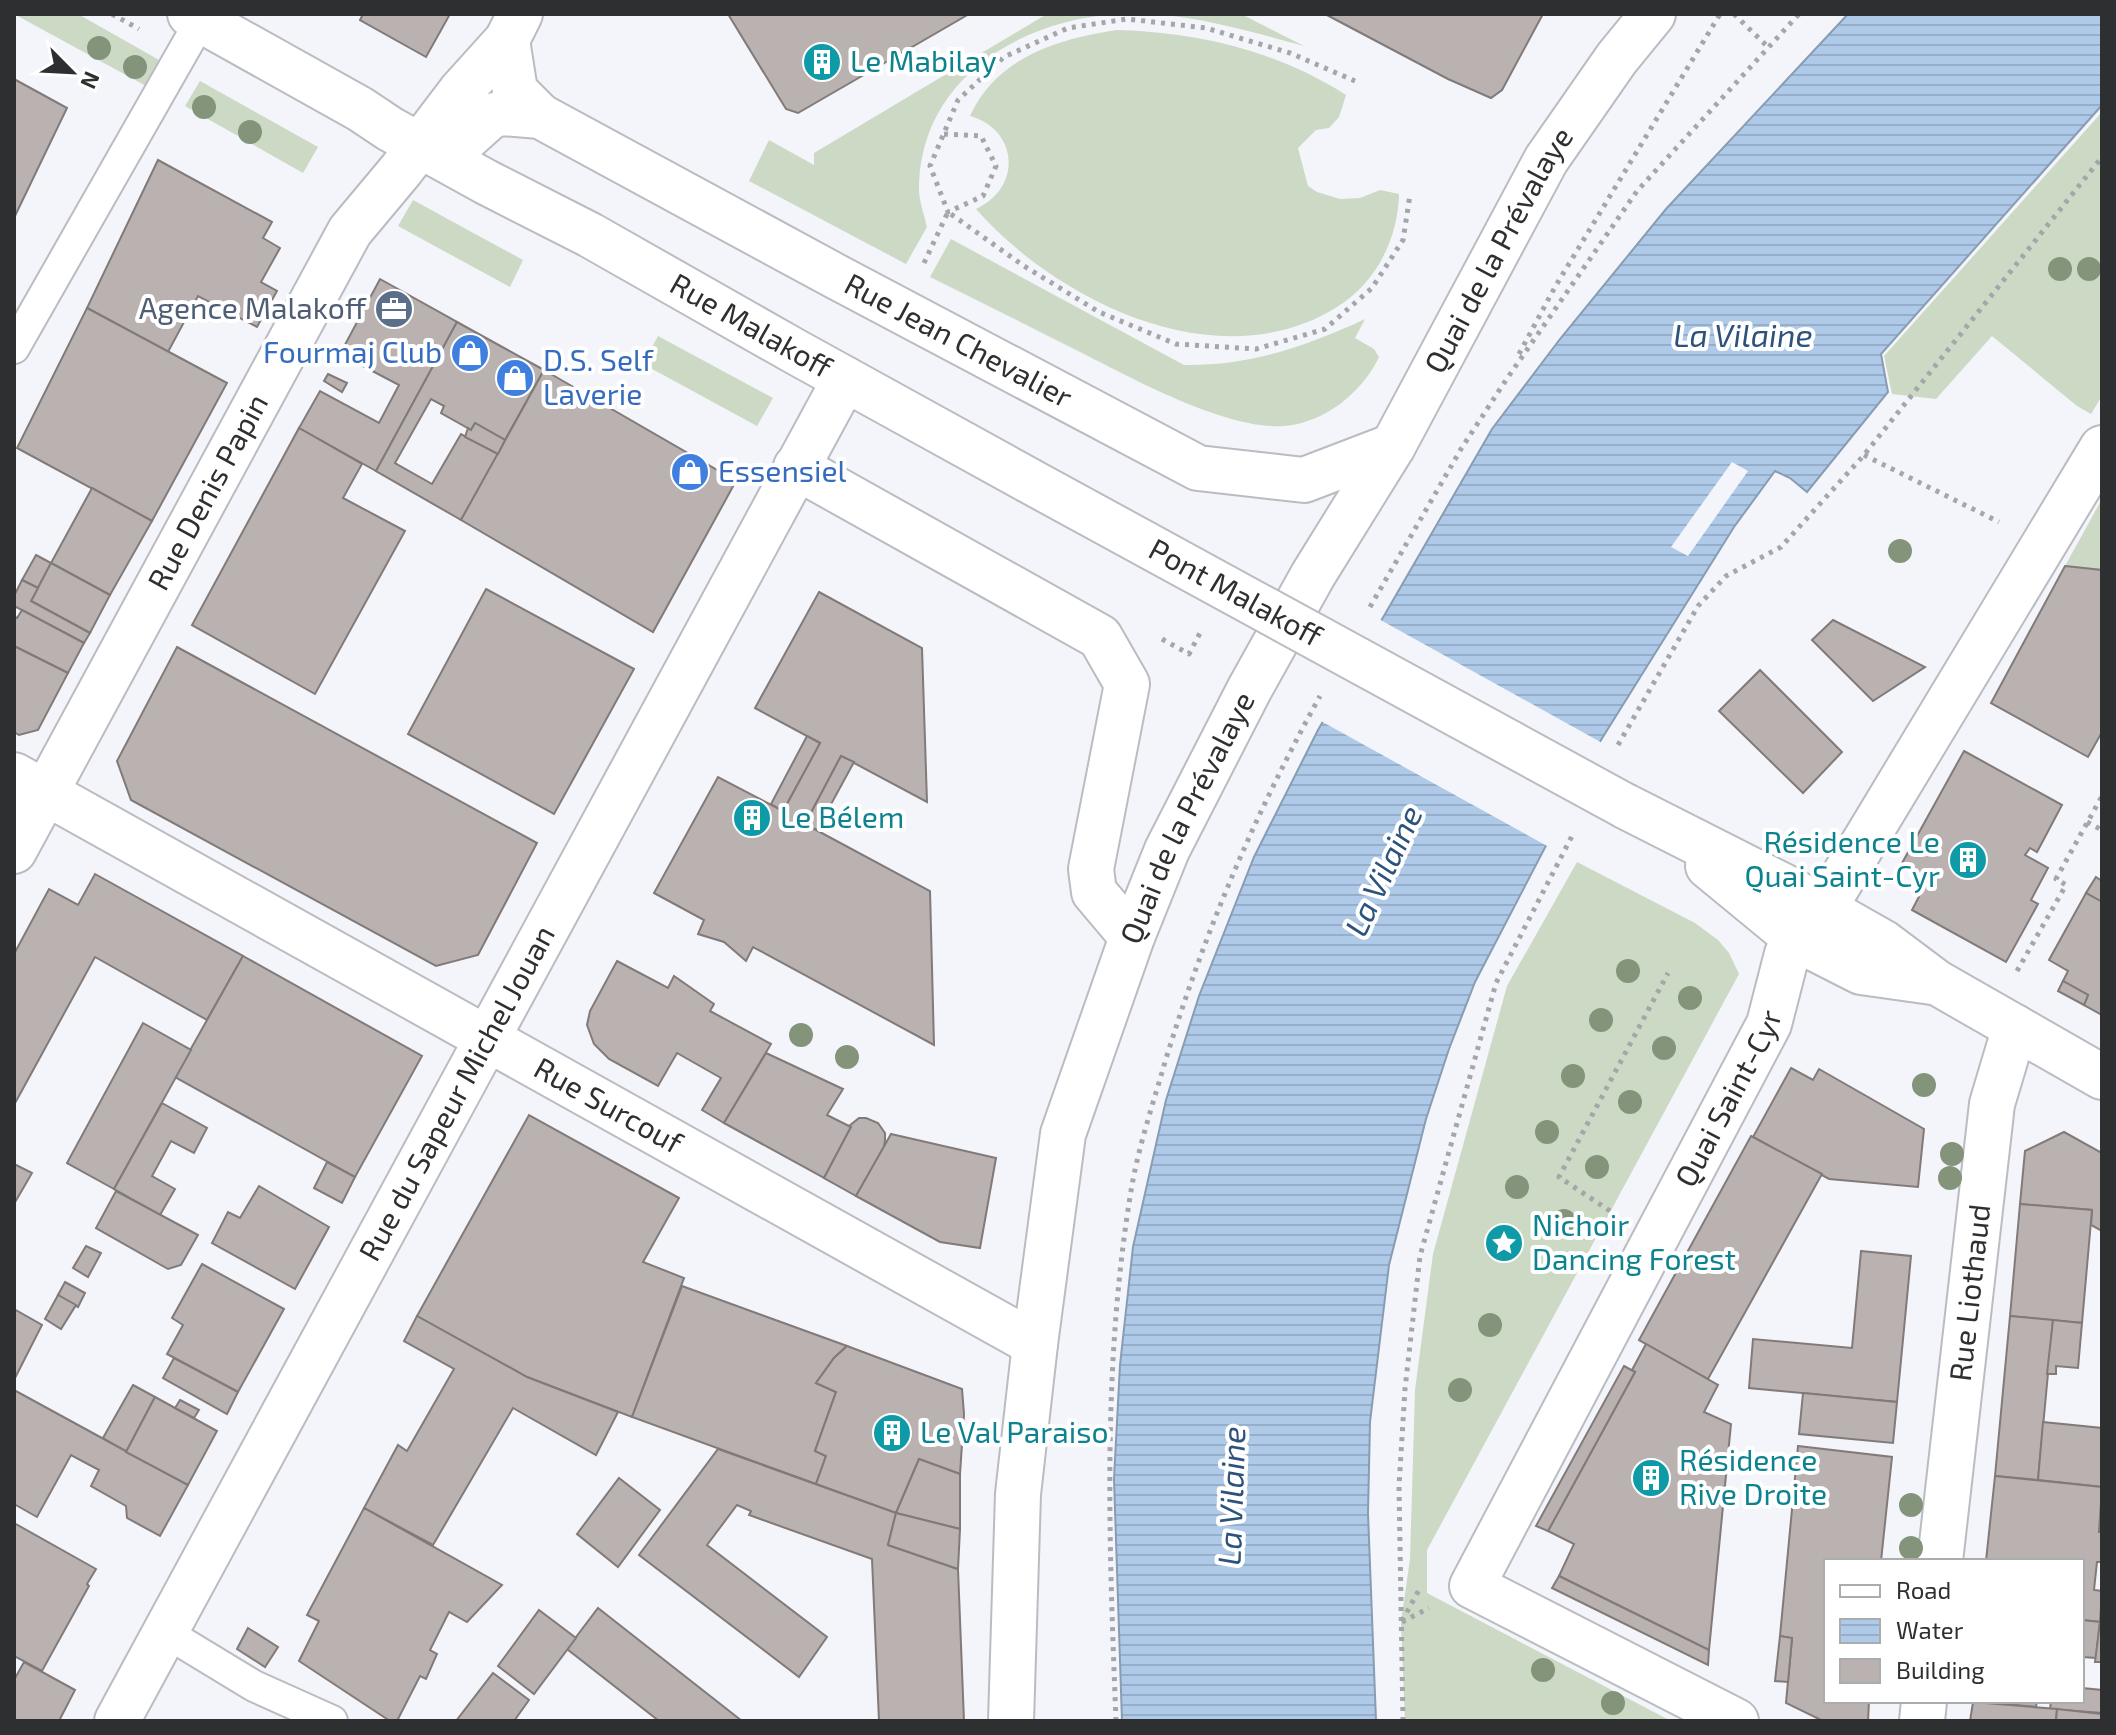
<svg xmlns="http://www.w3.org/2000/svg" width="2116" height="1735" font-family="'Exo 2',sans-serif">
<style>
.grass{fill:#ccd9c4}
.water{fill:url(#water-rules);stroke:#889cb2;stroke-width:2}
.pier{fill:#f3f5fb}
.building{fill:#bab2b1;stroke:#817a79;stroke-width:2}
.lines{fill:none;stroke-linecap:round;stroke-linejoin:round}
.lane-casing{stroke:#babcc2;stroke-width:34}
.street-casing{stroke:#babcc2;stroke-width:48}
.secondary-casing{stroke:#babcc2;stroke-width:48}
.primary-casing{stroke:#babcc2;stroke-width:48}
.path{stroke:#a4a6aa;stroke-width:5;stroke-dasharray:4 6;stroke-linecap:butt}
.lane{stroke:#fff;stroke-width:30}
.street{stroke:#fff;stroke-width:44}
.secondary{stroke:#fff;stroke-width:44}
.primary{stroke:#fff;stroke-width:44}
.primary-bridge-casing{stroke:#babcc2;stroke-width:48;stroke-linecap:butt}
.primary-bridge{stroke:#fff;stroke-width:44}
.tree{fill:#84947b}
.labels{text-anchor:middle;stroke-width:8;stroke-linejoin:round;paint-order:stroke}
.culture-label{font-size:30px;fill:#0d838f;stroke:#fff;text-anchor:start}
.street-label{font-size:30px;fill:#2e2f31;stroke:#fff}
.service-label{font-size:30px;fill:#4e5e75;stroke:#fff;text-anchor:end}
.shop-label{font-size:30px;fill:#366cbe;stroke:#fff;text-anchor:start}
.water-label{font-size:32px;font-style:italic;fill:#2d537d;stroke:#fff}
</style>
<defs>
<pattern id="water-rules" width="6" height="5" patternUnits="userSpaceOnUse" patternTransform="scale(2)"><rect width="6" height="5" fill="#afcae9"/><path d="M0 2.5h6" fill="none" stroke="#97aec8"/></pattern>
</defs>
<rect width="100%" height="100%" fill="#f3f5fb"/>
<g class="grass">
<polygon points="14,14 78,14 159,60 146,86"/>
<path d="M1047,14H1241L1304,46C1245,30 1179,10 1117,14C1021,20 922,78 919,185C918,198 924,214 927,227L906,264L749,181L769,140L814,165V153Z"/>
<path d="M1117,30C1197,32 1278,51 1346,95L1339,117L1329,128L1316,130L1298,148L1308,186L1317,192L1340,199L1360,198L1380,190L1399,194C1398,239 1376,283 1337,307C1219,381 1058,302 976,209C1022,188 1019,130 970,116C997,57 1058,39 1117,30Z"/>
<polygon points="200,81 318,147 303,173 185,106"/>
<polygon points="2102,112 2102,396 2091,414 2077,406 1992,336 1936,399 1892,394 1884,356"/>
<polygon points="413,200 523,260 510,287 398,226"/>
<path d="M951,239L1184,365C1250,366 1307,346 1365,319L1355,338L1374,349L1379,357C1362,393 1324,423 1284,426C1225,430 1130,377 1078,351C1029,326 979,301 930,277Z"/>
<polygon points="658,336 773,398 757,426 643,364"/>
<polygon points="2102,499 2102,570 2065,566"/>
<polygon points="1577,862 1695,923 1718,940 1729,953 1739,974 1427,1550 1427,1593 1671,1721 1405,1721 1401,1622 1410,1559 1415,1390 1433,1254 1507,986"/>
</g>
<polygon class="water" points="1848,14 2102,14 2102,105 1881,354 1888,392 1807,492 1790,478 1775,471 1734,527 1601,740 1475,982 1449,1049 1426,1119 1389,1265 1370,1422 1368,1513 1376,1721 1122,1721 1114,1479 1120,1365 1133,1247 1166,1100 1199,996 1254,857 1318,730 1492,429 1560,339 1666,209"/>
<g class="pier">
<polygon points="1732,462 1748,471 1688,556 1671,547"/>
<polygon points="1377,618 1604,744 1549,847 1319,720"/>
</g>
<g class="building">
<polygon points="363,14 450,14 426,57 360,20"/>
<polygon points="728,14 969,14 798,113 786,109"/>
<polygon points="1325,14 1543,14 1502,90 1491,98 1448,79"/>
<polygon points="14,79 67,108 14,218"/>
<polygon points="158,160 272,222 263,238 280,248 261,282 277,291 257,327 198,296 168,352 87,308"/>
<polygon points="380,279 457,322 376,471 299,428 320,391 379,423 399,385 340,354"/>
<polygon points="87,308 227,383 152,521 17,448"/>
<polygon points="457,322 544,370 505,440 475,423 471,430 441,413 444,406 431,399 395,463 432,484 461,434 498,454 461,520 376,471"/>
<polygon points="544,370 736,481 653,632 461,520"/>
<polygon points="328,374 347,383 342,392 324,381"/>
<polygon points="475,423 505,440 498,454 465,437 468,428 471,430"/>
<polygon points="299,428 362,464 343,498 405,531 315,694 192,625"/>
<polygon points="92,488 152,521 110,595 51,563"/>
<polygon points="36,555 51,563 38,588 22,580"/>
<polygon points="51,563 110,595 90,633 31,601"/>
<polygon points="2065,566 2102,570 2102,732 2088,757 1991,703"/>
<polygon points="22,580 38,588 31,601 90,633 84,643 14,606 14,596"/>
<polygon points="486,589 634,669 554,814 408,734"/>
<polygon points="819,592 922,648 927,802 841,756 805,824 930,891 934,1045 753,947 746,961 724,942 698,934 704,920 654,893 718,777 783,811 820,743 755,708"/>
<polygon points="22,610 84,643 68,673 14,646 14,616 17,618"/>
<polygon points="1833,620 1925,667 1873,701 1812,640"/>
<polygon points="14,646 68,673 38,730 19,735 14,732"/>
<polygon points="177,647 537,843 478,955 436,966 131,800 117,761"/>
<polygon points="1760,670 1842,752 1803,793 1719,711"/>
<polygon points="807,736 820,743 783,811 771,804"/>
<polygon points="1964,751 2062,805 2037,852 2030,848 2025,855 2048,868 2031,900 2038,904 2006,962 1912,910 1927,881 1901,865"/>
<polygon points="841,756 854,762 817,830 805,824"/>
<polygon points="95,874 243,956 207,1020 95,957 14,1105 14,954 49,889 78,905"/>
<polygon points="2096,877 2102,881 2102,902 2086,893"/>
<polygon points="2086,893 2102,902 2102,1015 2084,1005 2088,995 2063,981 2068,971 2049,960"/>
<polygon points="243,956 422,1056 355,1177 175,1077"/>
<polygon points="617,961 668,988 674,976 714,1004 710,1011 771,1044 724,1123 702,1110 721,1078 677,1053 658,1086 609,1059 594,1044 587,1025 590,1011"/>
<polygon points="2063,981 2088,995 2084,1005 2058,991"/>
<polygon points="143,1023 191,1050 114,1189 67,1163"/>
<polygon points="766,1053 843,1089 827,1115 851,1127 824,1178 724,1123"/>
<polygon points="1791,1068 1813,1080 1819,1069 1924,1129 1918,1187 1829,1179 1753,1137"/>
<polygon points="162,1103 207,1128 194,1153 171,1141 152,1176 175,1189 160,1215 114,1189"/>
<polygon points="529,1115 679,1198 643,1262 684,1278 632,1417 527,1377 417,1316"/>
<polygon points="859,1118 866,1118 878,1123 885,1133 885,1140 884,1147 856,1196 824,1178 851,1127 849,1126"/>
<polygon points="2064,1132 2102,1153 2102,1231 2091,1225 2092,1210 2020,1204 2025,1151"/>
<polygon points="891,1134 996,1158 980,1248 940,1242 856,1196"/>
<polygon points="1751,1136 1822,1174 1708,1379 1639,1340"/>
<polygon points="327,1162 355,1177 342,1203 314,1188"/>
<polygon points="14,1164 32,1173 14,1204"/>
<polygon points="259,1186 329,1227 295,1289 212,1243 228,1212 240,1218"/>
<polygon points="116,1191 198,1235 181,1265 168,1269 96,1228"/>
<polygon points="2020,1204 2092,1210 2082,1323 2010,1316"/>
<polygon points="86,1246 101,1253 88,1277 73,1268"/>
<polygon points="1861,1251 1911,1256 1897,1402 1749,1388 1753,1339 1852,1348"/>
<polygon points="202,1264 284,1309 238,1392 167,1354 183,1325 172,1318"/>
<polygon points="65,1282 85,1293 78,1307 58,1295"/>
<polygon points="682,1286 847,1346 834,1358 816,1383 836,1392 815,1451 826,1456 816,1484 632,1417"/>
<polygon points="58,1295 76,1305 61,1329 45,1319"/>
<polygon points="14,1309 42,1325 14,1380"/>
<polygon points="417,1316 527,1377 618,1412 596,1455 513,1408 433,1545 364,1508 398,1445 407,1451 454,1369 404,1341"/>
<polygon points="2010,1316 2053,1320 2038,1480 1995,1476"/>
<polygon points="2053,1320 2082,1323 2078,1368 2056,1366 2056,1374 2047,1374"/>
<polygon points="1646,1344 1718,1385 1704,1412 1731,1424 1709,1650 1559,1576 1574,1544 1548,1531 1635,1372 1632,1370"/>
<polygon points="847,1346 962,1389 964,1414 960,1474 919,1459 896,1513 816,1484 826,1456 815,1451 836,1392 816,1383 834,1358"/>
<polygon points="174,1358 238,1392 227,1414 163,1378"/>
<polygon points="1624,1366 1635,1372 1548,1531 1536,1526"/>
<polygon points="133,1385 155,1397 126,1452 103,1438"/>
<polygon points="14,1390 188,1485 160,1536 127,1518 126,1506 91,1486 99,1470 71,1455 37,1517 14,1504"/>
<polygon points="1803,1393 1897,1402 1893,1443 1799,1434"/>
<polygon points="155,1397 217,1431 188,1485 126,1452"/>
<polygon points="180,1400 199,1410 194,1418 175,1408"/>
<polygon points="2043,1422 2102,1428 2102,1487 2038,1480"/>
<polygon points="1798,1446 1892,1457 1881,1561 1826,1561 1826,1701 1869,1701 1868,1721 1823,1721 1786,1703 1792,1638 1780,1636"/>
<polygon points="718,1449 896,1513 888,1545 958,1569 964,1721 879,1721 872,1559 749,1515 751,1511 737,1505 707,1545 827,1637 799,1677 639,1555"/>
<polygon points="919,1459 960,1474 960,1529 896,1513"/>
<polygon points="1995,1476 2102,1487 2099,1532 2102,1532 2102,1562 2097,1562 2094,1590 2102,1591 2100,1622 2082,1620 2082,1561 1986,1561"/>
<polygon points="619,1478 660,1510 618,1567 577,1534"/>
<polygon points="364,1508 502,1585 467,1622 449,1612 430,1650 437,1654 426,1679 420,1676 397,1721 390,1721 299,1661 319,1621 307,1615"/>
<polygon points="896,1513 960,1529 958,1569 888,1545"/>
<polygon points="14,1523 96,1569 87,1584 89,1586 42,1671 14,1656"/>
<polygon points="1559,1576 1709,1650 1708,1665 1552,1588"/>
<polygon points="598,1608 742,1721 659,1721 567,1649"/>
<polygon points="539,1610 576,1638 534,1694 498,1666"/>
<polygon points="2082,1620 2100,1622 2096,1658 2082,1657"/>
<polygon points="2100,1622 2102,1622 2102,1662 2095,1662"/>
<polygon points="248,1628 278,1647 265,1667 237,1649"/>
<polygon points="1780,1636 1792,1638 1788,1682 1775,1681"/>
<polygon points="24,1662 75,1690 59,1721 14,1721 14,1680"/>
<polygon points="493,1673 529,1700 514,1721 456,1721"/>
<polygon points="2082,1688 2102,1690 2102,1713 2050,1709 2051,1701 2082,1701"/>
<polygon points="1973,1701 2037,1701 2036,1707"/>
<polygon points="1973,1702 2057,1709 2056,1721 1970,1721"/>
<polygon points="2057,1709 2102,1714 2102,1721 2056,1721"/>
</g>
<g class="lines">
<g class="lane-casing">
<g id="lane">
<polyline points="14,348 201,20"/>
<polyline points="165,1632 254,1686 332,1721"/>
</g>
</g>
<g class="street-casing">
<g id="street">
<polyline points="507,40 515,91 540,116"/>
<polyline points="796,467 1100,637 1127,684 1091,869 1094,892 1132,937"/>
<path id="s1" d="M14,775L1035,1344"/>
<path id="s2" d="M14,851L350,231L401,170L461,91L507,40L520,14"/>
<path id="s3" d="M1940,1561L1992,1104L2015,1027"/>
<path id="s4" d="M117,1721L845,379"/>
<path id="s5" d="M1736,1721L1472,1586L1769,1024L1787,954L1834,892L2102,448"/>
<polyline points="1922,1721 1924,1701"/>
</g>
</g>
<g class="secondary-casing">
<g id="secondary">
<path id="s6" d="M420,145L449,146L461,143L491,116L503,113L540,116L835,276L1198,468L1304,480L1393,446"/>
</g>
</g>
<g class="primary-casing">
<g id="primary">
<path id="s7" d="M190,14L360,109L390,129L486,182L590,235L796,352L1028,480"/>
<polyline points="1625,806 1787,888 1884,943 1936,982 2102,1077"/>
<polyline points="1708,866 1798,940 1861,972 1932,982"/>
<path id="s8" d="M1011,1721L1018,1494L1035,1344L1063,1134L1132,937L1167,850L1249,690L1313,575L1393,446L1546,160L1617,58L1653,14"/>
</g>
</g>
<g class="path">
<polyline points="112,14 139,29"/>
<polyline points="1734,14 1768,47"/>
<polyline points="944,134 981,136 996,166 983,196 948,212 930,166 958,100 1004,57 1068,28 1127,19 1206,28 1290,53 1355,81"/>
<polyline points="924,263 948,212 1024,266 1099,312 1176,344 1256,349 1325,329 1372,288 1403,240 1410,195"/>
<polyline points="1519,354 1555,287 1720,14"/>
<polyline points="1864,455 1999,522"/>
<polyline points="1370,607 1461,449 1506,380 1637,191 1799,14"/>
<polyline points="1162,639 1189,654 1200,633"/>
<polyline points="1618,745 1698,606 1726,576 1781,547 1864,455 2102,157"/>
<polyline points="2087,822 2102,830"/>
<polyline points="2017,971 2066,885 2056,879 2102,796"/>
<polyline points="1610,1211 1559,1177 1668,973"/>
<polyline points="1402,1621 1420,1588"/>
<polyline points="1402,1622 1429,1608"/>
<path d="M1116,1721C1109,1544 1102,1366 1131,1191C1138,1148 1153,1104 1165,1062C1205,931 1254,816 1320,696"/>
<polyline points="1403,1721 1399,1486 1405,1389 1420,1256 1496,983 1572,836"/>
</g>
<use href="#lane" class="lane"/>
<use href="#street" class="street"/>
<use href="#secondary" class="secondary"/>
<use href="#primary" class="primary"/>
<g class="primary-bridge-casing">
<g id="primary-bridge">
<path id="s9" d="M1028,480L1625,806"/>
</g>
</g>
<use href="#primary-bridge" class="primary-bridge"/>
</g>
<g class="tree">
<circle cx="99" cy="48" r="12"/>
<circle cx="135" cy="67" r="12"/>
<circle cx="204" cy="107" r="12"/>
<circle cx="250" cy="132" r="12"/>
<circle cx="2060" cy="269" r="12"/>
<circle cx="2089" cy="269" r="12"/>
<circle cx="1900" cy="551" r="12"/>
<circle cx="1628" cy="971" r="12"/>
<circle cx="1690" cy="998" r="12"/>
<circle cx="1601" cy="1020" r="12"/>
<circle cx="801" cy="1035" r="12"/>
<circle cx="1664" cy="1048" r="12"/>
<circle cx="847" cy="1057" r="12"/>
<circle cx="1573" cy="1076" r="12"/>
<circle cx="1924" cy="1085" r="12"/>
<circle cx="1630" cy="1102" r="12"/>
<circle cx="1547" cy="1132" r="12"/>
<circle cx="1952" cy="1154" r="12"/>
<circle cx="1597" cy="1167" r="12"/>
<circle cx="1950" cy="1178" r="12"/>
<circle cx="1517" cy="1187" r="12"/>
<circle cx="1564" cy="1221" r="12"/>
<circle cx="1490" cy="1325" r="12"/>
<circle cx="1460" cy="1390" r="12"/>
<circle cx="1911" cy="1505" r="12"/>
<circle cx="1911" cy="1548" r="12"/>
<circle cx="1543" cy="1670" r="12"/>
<circle cx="1613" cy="1703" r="12"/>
</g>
<defs>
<g id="building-disc" transform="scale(2)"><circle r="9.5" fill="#0f9aa8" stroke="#fff"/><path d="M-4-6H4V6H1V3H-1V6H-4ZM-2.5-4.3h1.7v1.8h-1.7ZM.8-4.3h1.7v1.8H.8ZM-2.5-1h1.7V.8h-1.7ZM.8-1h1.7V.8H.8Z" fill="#fff"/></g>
<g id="office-disc" transform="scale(2)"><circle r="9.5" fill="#5c6f8a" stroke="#fff"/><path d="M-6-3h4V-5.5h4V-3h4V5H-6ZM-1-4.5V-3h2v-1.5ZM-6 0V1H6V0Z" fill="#fff"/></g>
<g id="shop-disc" transform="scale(2)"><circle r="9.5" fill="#3f7fe0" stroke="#fff"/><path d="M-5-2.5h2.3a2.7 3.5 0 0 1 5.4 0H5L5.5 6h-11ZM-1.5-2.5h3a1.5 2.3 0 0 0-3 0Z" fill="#fff"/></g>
<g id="sight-disc" transform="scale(2)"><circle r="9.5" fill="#0f9aa8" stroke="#fff"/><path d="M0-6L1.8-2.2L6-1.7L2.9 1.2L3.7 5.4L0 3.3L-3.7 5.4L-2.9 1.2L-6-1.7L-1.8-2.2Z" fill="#fff"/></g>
</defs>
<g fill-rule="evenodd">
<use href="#building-disc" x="822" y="62"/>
<use href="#office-disc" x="394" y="309"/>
<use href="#shop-disc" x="470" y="353"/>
<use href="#shop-disc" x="515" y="378"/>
<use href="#shop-disc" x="690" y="472"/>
<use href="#building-disc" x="752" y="818"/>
<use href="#building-disc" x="1968" y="860"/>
<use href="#sight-disc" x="1504" y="1243"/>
<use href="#building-disc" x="892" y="1433"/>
<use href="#building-disc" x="1651" y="1478"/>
</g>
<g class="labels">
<g class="culture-label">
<text x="850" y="72">Le Mabilay</text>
<text x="780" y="828">Le Bélem</text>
<text x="1940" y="853" text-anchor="end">Résidence Le<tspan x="1940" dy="34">Quai Saint-Cyr</tspan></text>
<text x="1532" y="1236">Nichoir<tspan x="1532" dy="34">Dancing Forest</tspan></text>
<text x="920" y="1443">Le Val Paraiso</text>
<text x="1679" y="1471">Résidence<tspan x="1679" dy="34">Rive Droite</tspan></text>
</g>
<g class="street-label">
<text dy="10" stroke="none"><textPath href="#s8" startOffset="1578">Quai de la Prévalaye</textPath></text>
<text dy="10" stroke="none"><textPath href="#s7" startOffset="642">Rue Malakoff</textPath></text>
<text dy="10" stroke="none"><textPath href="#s6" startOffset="606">Rue Jean Chevalier</textPath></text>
<text dy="10" stroke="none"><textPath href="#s2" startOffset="408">Rue Denis Papin</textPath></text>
<text dy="10" stroke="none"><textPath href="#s9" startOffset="236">Pont Malakoff</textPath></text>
<text dy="10" stroke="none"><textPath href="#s8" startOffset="930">Quai de la Prévalaye</textPath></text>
<text dy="10" stroke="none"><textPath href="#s4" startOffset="714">Rue du Sapeur Michel Jouan</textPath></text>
<text dy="10" stroke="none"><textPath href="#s5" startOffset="848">Quai Saint-Cyr</textPath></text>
<text dy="10" stroke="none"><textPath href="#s1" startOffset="680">Rue Surcouf</textPath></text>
<text dy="10" stroke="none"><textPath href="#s3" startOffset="270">Rue Liothaud</textPath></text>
</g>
<g class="service-label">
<text x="366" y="319">Agence Malakoff</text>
</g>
<g class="shop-label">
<text x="442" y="363" text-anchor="end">Fourmaj Club</text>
<text x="543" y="371">D.S. Self<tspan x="543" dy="34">Laverie</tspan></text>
<text x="718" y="482">Essensiel</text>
</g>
<g class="water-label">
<text x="1743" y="347">La Vilaine</text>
<text transform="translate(1384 871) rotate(-65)" y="11">La Vilaine</text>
<text transform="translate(1232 1496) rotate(-88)" y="11">La Vilaine</text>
</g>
</g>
<rect width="2116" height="1735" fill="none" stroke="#2e2f31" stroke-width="32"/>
<rect x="1824" y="1559" width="260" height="144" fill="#ffffff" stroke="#abacad" stroke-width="2"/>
<rect x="1840" y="1585" width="40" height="12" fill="#ffffff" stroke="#abacad" stroke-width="2"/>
<text x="1896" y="1599" font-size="24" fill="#2e2f31">Road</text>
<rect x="1840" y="1619" width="40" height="24" fill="url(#water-rules)" stroke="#abacad" stroke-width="2"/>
<text x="1896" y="1639" font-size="24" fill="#2e2f31">Water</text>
<rect x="1840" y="1659" width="40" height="24" fill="#bab2b1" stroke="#abacad" stroke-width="2"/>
<text x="1896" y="1679" font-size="24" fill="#2e2f31">Building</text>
<g transform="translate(72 72) rotate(114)" stroke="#ffffff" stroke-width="6" paint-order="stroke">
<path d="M0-6L14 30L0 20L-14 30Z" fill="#2e2f31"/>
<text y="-12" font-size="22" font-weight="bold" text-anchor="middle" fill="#2e2f31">N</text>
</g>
</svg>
